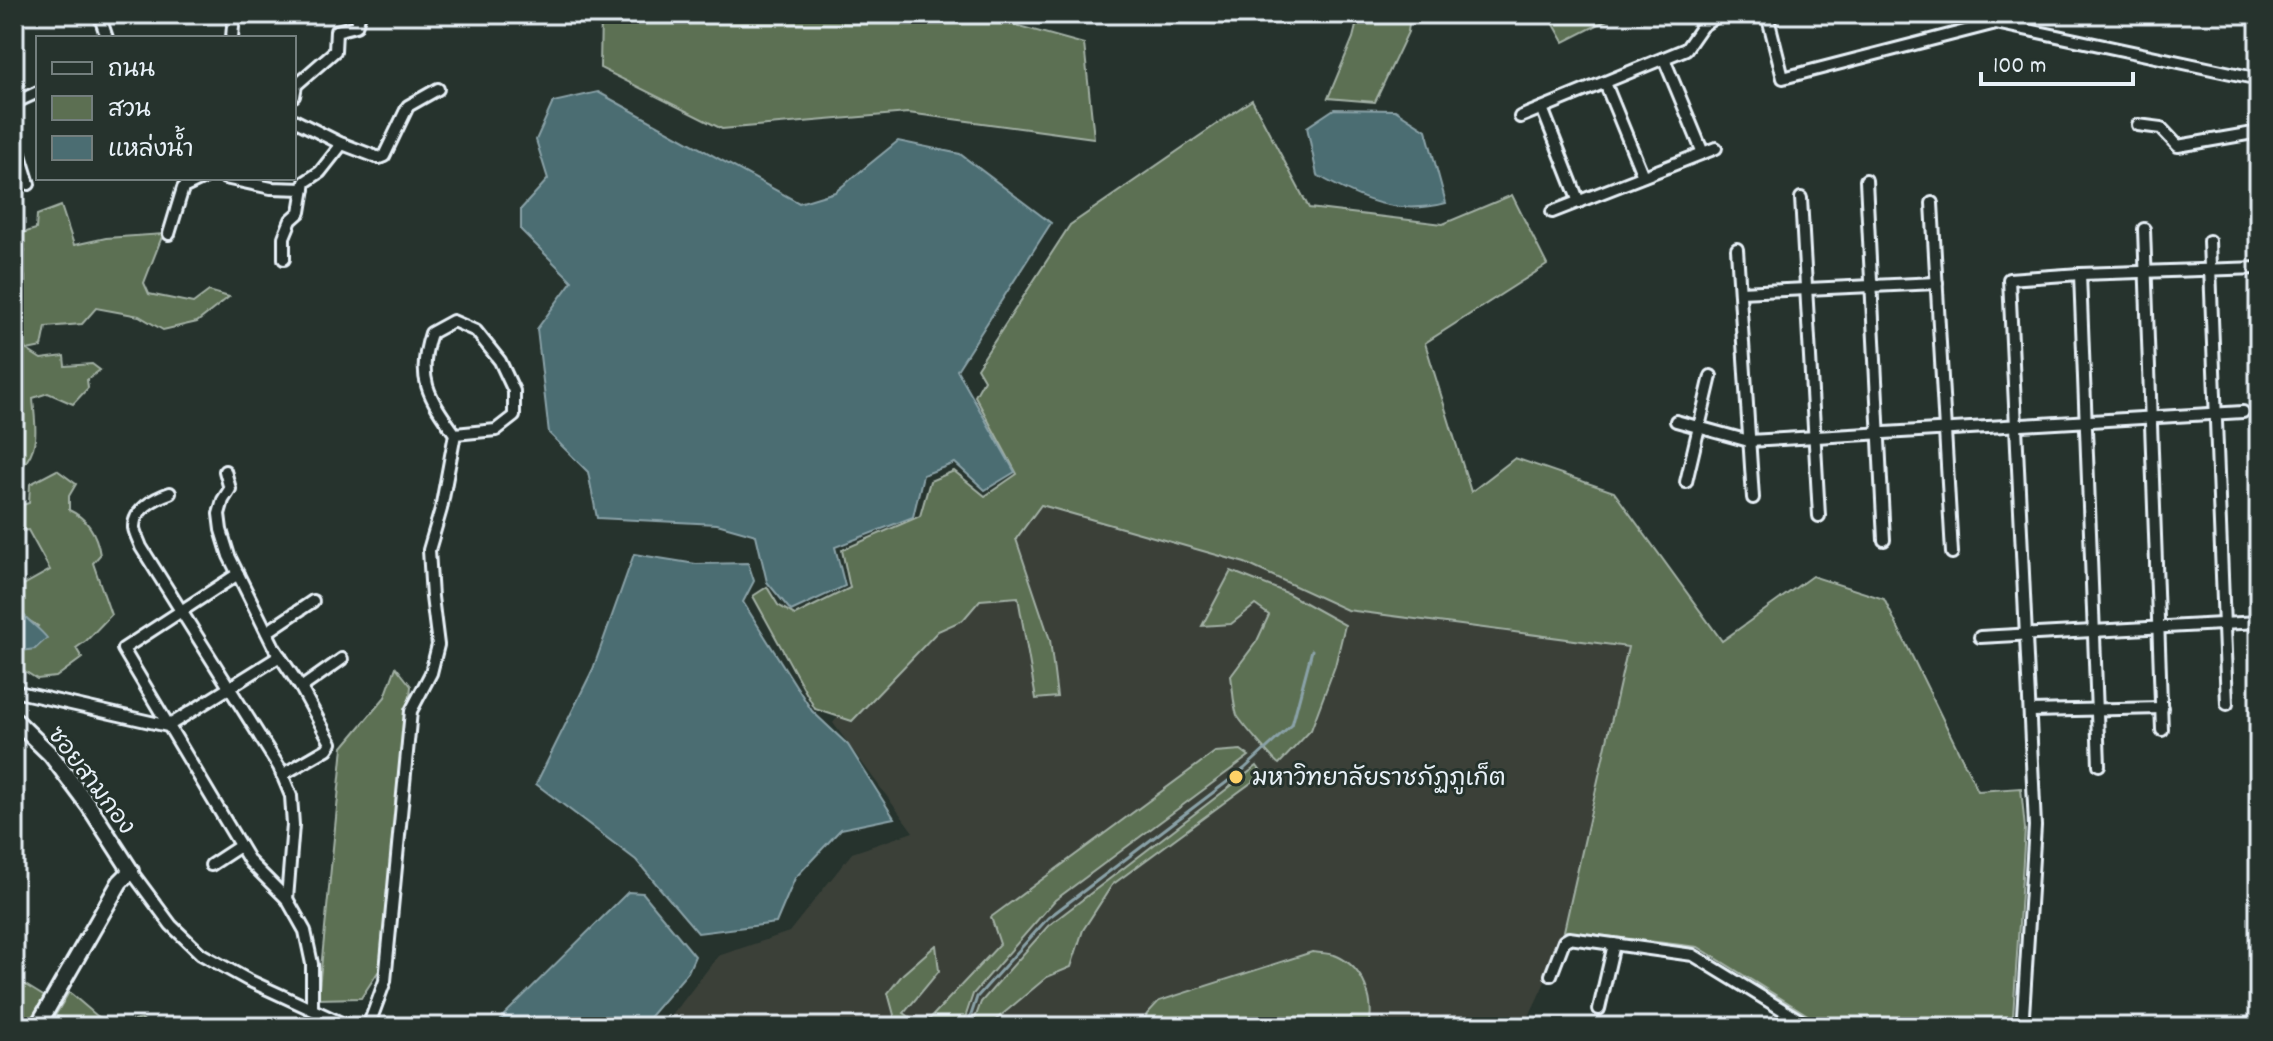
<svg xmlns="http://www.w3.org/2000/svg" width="2273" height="1041" font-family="Dekko,'Playpen Sans Thai',sans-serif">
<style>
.built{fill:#3a4039}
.green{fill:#5c6f52;stroke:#a2b0a5;stroke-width:2}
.water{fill:#4b6d72;stroke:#8aa2a8;stroke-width:2}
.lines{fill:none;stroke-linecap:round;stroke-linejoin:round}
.stream{stroke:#8aa2a8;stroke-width:3}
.street-casing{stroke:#e8f1f8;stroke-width:16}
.secondary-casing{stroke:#e8f1f8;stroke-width:20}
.street{stroke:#26332d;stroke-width:10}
.secondary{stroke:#26332d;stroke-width:14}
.poi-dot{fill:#ffd166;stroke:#26332d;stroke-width:3}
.labels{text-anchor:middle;stroke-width:6;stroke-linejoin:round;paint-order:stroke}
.poi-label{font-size:24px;fill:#e8f1f8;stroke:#26332d;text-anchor:start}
.street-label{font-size:24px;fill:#e8f1f8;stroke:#26332d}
</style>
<rect width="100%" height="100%" fill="#26332d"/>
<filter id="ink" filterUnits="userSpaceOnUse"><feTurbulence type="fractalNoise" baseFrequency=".0125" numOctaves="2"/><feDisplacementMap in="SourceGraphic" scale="16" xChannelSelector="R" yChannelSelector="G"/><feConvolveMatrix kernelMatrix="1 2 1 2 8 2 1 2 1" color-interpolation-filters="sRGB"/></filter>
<g filter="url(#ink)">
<polygon class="built" points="1010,496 1245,563 1347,610 1629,647 1559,952 1524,1027 663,1027 718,956 789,932 852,853 913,832 833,723"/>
<g class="green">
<polygon points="601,14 975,14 1084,44 1094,138 908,113 722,129 600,68"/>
<polygon points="1359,14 1410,14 1408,32 1375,102 1328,98 1353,38"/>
<polygon points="1548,14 1619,14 1564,42"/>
<polygon points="1252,100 1309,208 1443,224 1512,195 1547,265 1425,343 1471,492 1515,458 1614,492 1722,641 1812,576 1884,599 1978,791 2021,788 2025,829 2013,1017 1856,1027 1827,1027 1698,947 1564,931 1628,647 1347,610 1245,563 1041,505 1016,539 1050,640 1057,697 1036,699 1018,597 980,600 963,620 938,631 852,721 815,709 753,596 767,587 778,605 795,615 850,588 842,550 920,516 930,481 954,471 985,496 1017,474 975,396 984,380 977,368 1070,225"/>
<path d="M61,206L74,245L106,238L163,234L144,283L149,294L193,303L209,291L229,297L197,322L163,330L139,316L96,308L82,324L46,327L42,347L27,350L41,359L64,356L65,366L92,364L100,370L87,380L88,388L73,404L48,393L33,398C35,426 41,445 22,467L14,434V370L25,349L14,350V317H25V277L19,264L25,251L14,245V231L20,234L36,229L37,215Z"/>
<path d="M57,470L76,484L69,496V510C87,518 97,535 100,555L93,563L111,615L86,641L76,648L82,658L56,677L37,679L14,664V652L19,651L38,626L25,618L14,605V588L25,584L50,570L28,530L14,532V478L17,480L16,497L22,505L29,503L30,484Z"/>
<path d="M1231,571L1287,593L1345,625L1335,666L1311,730L1279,764C1274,761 1239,720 1237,715C1233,704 1233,688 1231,676L1257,641L1269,615L1255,605L1231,624L1202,626Z"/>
<polygon points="396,667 411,686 380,969 361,998 318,999 343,747 385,697"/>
<polygon points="1241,750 1249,756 1055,900 973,994 962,1027 892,1027 894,1015 888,993 903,974 936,945 939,971 904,1013 923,1026 1000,944 991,917 1215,752"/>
<polygon points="1257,766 1263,774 1112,885 1083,930 1071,967 1047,977 992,1023 991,1027 972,1027 981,1002 1048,926"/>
<path d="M1312,952C1320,953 1331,953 1337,956C1364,968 1375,1001 1369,1027H1140L1147,1014L1159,1001Z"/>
<polygon points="14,978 45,997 25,1027 14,1027"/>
<polygon points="69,992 97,1016 114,1025 142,1019 151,1027 83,1027 80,1022 55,1016"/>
</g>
<g class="water">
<polygon points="598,92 799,203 835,192 898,141 960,154 1051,223 957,370 1015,472 985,490 955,463 923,475 913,517 835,547 845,586 791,611 767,582 756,535 717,524 597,518 588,472 549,433 537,329 572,281 521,230 521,209 548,179 536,140 553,102"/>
<path d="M1334,109L1395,110L1426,130L1446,203C1396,216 1359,199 1317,175L1307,127Z"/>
<polygon points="634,554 696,564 748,563 754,581 743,602 812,711 848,745 894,818 841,829 795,878 776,923 698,933 636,860 536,784 593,669"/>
<path d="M16,604C23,619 37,625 47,638L35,649L14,652Z"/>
<polygon points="628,892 643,893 695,956 688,972 641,1027 497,1027 503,1016"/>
</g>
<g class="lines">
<polyline class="stream" points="967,1027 977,997 1048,918 1244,769 1292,725 1312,650"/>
<g class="street-casing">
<g id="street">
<polyline points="99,14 107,38"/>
<polyline points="1767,14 1783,78 1996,23 2259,79"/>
<polyline points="232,38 234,14"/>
<polyline points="1664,59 1703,153"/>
<polyline points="1605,83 1643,176"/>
<polyline points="14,84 20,100"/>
<polyline points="294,96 296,85 335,51 336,31 356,26 360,14"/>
<polyline points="14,103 38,92"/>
<polyline points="1542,108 1579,202"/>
<polyline points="1520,117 1686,49 1702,26 1720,14"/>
<polyline points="294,120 340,143 379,158 384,156 408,106 438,89"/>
<polyline points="2138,125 2161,128 2178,146 2259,132"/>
<polyline points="14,135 29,184"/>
<polyline points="225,178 271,188 304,189"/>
<polyline points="1866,180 1884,540"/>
<polyline points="1801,198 1819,516"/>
<polyline points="1932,203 1952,553"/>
<polyline points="1552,212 1716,148"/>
<polyline points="2144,229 2162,730"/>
<polyline points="169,234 183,188 204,178"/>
<polyline points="2209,241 2227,704"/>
<polyline points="1737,249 1753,498"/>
<polyline points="284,259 284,237 291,220 300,212 305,182 320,172 342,144"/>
<polyline points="2080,274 2099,765"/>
<polyline points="1740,292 1937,283"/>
<polyline points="1676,421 1749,441 2243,412"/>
<polyline points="225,471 230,489 223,500 219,514 221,530 229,556 275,649 301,688 331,743 327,749 282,775"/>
<polyline points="1686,482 1711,376"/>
<path d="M170,493C155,498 133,510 134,528C135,534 139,541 141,547L279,767L291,796L293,825L287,899"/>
<polyline points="238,574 123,649 250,862 287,899 305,931 312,964 312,1008"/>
<polyline points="267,632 313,601"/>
<polyline points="1980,637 2259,622"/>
<polyline points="301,688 342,659"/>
<polyline points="14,691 168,726 280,656"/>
<polyline points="2031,711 2162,708"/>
<polyline points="211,865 240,846"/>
<polyline points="131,871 171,925 201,954 248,980 350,1027"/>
<polyline points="1551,975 1564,941 1569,938 1693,955 1811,1027"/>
<polyline points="1599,1009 1614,944"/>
<polyline points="42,1018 52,1027"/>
<path d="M368,1027L385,981L411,711L431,673L438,645L432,597L429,550L441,509L455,434C428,396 416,378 431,333L453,321L476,331L500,361L514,391V416L496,430L455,434"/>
<polyline points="2026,1027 2023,1015 2035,826 2009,279 2080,274 2259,268 2259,266"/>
</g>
</g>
<g class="secondary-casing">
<polyline id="secondary" points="14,719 51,755 89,806 131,871 120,882 37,1027"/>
</g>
<use href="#street" class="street"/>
<use href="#secondary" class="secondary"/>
</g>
</g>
<circle class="poi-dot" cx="1236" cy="777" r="8"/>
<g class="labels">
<g class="poi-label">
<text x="1252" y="785">มหาวิทยาลัยราชภัฏภูเก็ต</text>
</g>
<g class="street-label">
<text transform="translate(92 780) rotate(53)" y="8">ซอยสามกอง</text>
</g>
</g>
<rect width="2273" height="1041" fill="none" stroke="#26332d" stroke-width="48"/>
<rect x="24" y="24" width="2225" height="993" fill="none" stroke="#e8f1f8" stroke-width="3" filter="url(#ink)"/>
<rect x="36" y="36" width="260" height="144" fill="#26332d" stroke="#747f7e" stroke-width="2"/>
<rect x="52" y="62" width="40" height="12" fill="#26332d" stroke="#747f7e" stroke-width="2"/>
<text x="108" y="76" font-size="24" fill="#e8f1f8">ถนน</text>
<rect x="52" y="96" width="40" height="24" fill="#5c6f52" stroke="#747f7e" stroke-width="2"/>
<text x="108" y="116" font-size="24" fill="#e8f1f8">สวน</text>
<rect x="52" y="136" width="40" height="24" fill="#4b6d72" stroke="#747f7e" stroke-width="2"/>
<text x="108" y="156" font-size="24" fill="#e8f1f8">แหล่งน้ำ</text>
<path d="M1981 72v12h152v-12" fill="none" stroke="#e8f1f8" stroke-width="4"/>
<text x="1993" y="72" font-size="24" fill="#e8f1f8" stroke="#26332d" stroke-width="6" paint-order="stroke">100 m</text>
</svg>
